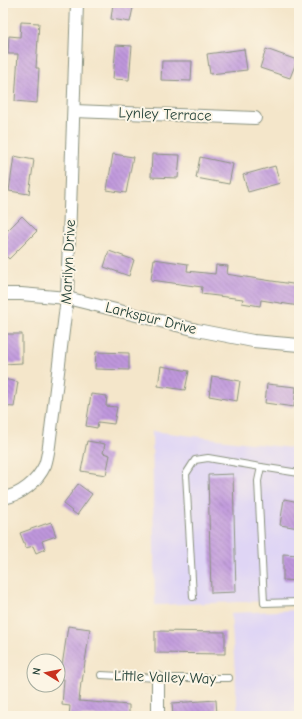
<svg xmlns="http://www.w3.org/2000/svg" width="302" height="719" font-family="'Comic Neue',sans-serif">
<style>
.built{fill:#dfd5f5}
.building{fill:url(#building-back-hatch)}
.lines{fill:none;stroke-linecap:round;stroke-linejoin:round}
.service-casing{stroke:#8a927f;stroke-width:8}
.minor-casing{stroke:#8a927f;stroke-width:14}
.service{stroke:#fff;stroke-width:6}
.minor{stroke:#fff;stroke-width:12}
.labels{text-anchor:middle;stroke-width:4;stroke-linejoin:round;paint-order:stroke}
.street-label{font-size:15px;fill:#1f3d34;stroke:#fcf5e5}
</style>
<defs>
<pattern id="building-back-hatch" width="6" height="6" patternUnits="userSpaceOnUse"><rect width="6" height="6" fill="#bf97dd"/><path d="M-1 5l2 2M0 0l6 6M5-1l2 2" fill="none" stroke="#9b7cb4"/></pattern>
</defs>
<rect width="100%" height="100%" fill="#fcf5e5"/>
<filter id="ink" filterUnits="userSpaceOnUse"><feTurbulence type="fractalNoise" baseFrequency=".025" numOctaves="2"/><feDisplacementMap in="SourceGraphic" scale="8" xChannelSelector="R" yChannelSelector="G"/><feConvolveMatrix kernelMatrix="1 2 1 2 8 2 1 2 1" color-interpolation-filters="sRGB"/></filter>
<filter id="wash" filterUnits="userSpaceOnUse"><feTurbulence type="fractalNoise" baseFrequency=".012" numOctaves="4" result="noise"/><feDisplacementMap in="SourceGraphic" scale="16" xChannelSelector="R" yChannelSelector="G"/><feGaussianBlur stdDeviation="0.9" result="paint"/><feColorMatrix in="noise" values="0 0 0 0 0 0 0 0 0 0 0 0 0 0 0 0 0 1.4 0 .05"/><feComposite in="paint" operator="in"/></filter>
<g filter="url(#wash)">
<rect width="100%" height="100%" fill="#f4e6ca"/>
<g class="built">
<polygon points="152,431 299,449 299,600 155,605"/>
<polygon points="299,610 299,716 238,716 231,613"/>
</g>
<g id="blocks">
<g class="building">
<polygon points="113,3 134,3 130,22 111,19"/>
<polygon points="21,22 39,23 36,68 39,68 37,103 15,101 18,54 8,54 9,36 20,37"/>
<polygon points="116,45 132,46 129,80 113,79"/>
<polygon points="244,49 247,70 210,74 207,54"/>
<polygon points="266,49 297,60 290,78 260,68"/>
<polygon points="162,61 192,61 191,81 161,80"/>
<polygon points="113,154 133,157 126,193 107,190"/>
<polygon points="152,154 180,155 178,178 151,177"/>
<polygon points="14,156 34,160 29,194 9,191"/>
<polygon points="200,157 233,164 229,184 196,178"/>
<polygon points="275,166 280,183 248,192 243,175"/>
<polygon points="22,216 37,231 9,259 3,253 3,242 8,238 4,234"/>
<polygon points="109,251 134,260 129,276 104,267"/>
<polygon points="154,259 188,264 187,271 215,274 216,265 228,266 227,274 232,275 299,285 299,306 261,300 260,306 242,303 243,299 201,294 202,287 151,280"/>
<polygon points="3,334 22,334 22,363 3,364"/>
<polygon points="96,352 129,353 129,370 95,369"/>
<polygon points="161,366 189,371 185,390 158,386"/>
<polygon points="212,376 240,381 237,401 209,396"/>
<polygon points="3,379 18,382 14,407 3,406"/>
<polygon points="267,384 296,387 294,407 265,403"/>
<polygon points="91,394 107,396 106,406 117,407 114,424 98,422 97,428 86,426"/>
<polygon points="87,441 105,444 103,453 110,455 106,475 81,471"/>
<polygon points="233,474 236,592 211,593 208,475"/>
<polygon points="78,484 92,494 77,515 63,504"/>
<polygon points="284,499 299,502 299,528 280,525"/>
<polygon points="51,522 56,536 42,541 45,549 36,553 33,546 26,548 20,533"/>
<polygon points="283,554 299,555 299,581 283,580"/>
<polygon points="68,626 90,629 82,682 81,682 79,701 129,705 129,716 69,716 70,706 62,705 64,679 60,679"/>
<polygon points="155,631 225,632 225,654 155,653"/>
<polygon points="216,700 217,716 173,716 172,703"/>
</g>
</g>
</g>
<g filter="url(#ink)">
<use href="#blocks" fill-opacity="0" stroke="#8a927f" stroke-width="1"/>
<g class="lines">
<g class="service-casing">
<g id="service">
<polyline points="299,473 261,467 258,481 264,603 299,602"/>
<polyline points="193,597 186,474 195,460 208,458 261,467"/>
<polyline points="101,675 158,678 229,678"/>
</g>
</g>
<g class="minor-casing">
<g id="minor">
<polyline points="74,111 255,118"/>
<polyline points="3,294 21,294 67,298 197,330 253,341 299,345"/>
<path d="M3,498C21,495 37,482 45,465C47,459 48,453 49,446L67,298L77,3"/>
<polyline points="158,716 158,678"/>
</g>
</g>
<use href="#service" class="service"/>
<use href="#minor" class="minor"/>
</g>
</g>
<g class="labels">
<g class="street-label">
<text transform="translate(165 114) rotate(2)" y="5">Lynley Terrace</text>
<text transform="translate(68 262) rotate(-87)" y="5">Marilyn Drive</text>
<text transform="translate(151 318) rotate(14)" y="5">Larkspur Drive</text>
<text transform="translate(165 677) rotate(2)" y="5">Little Valley Way</text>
</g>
</g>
<rect width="302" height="719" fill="none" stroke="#fcf5e5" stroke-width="16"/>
<g transform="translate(46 673) rotate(280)"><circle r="19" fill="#fcf5e5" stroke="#a4ab9e"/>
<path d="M0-3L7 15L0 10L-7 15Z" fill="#c8321e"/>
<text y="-6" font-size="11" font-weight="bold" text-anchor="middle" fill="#1f3d34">N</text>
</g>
</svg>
